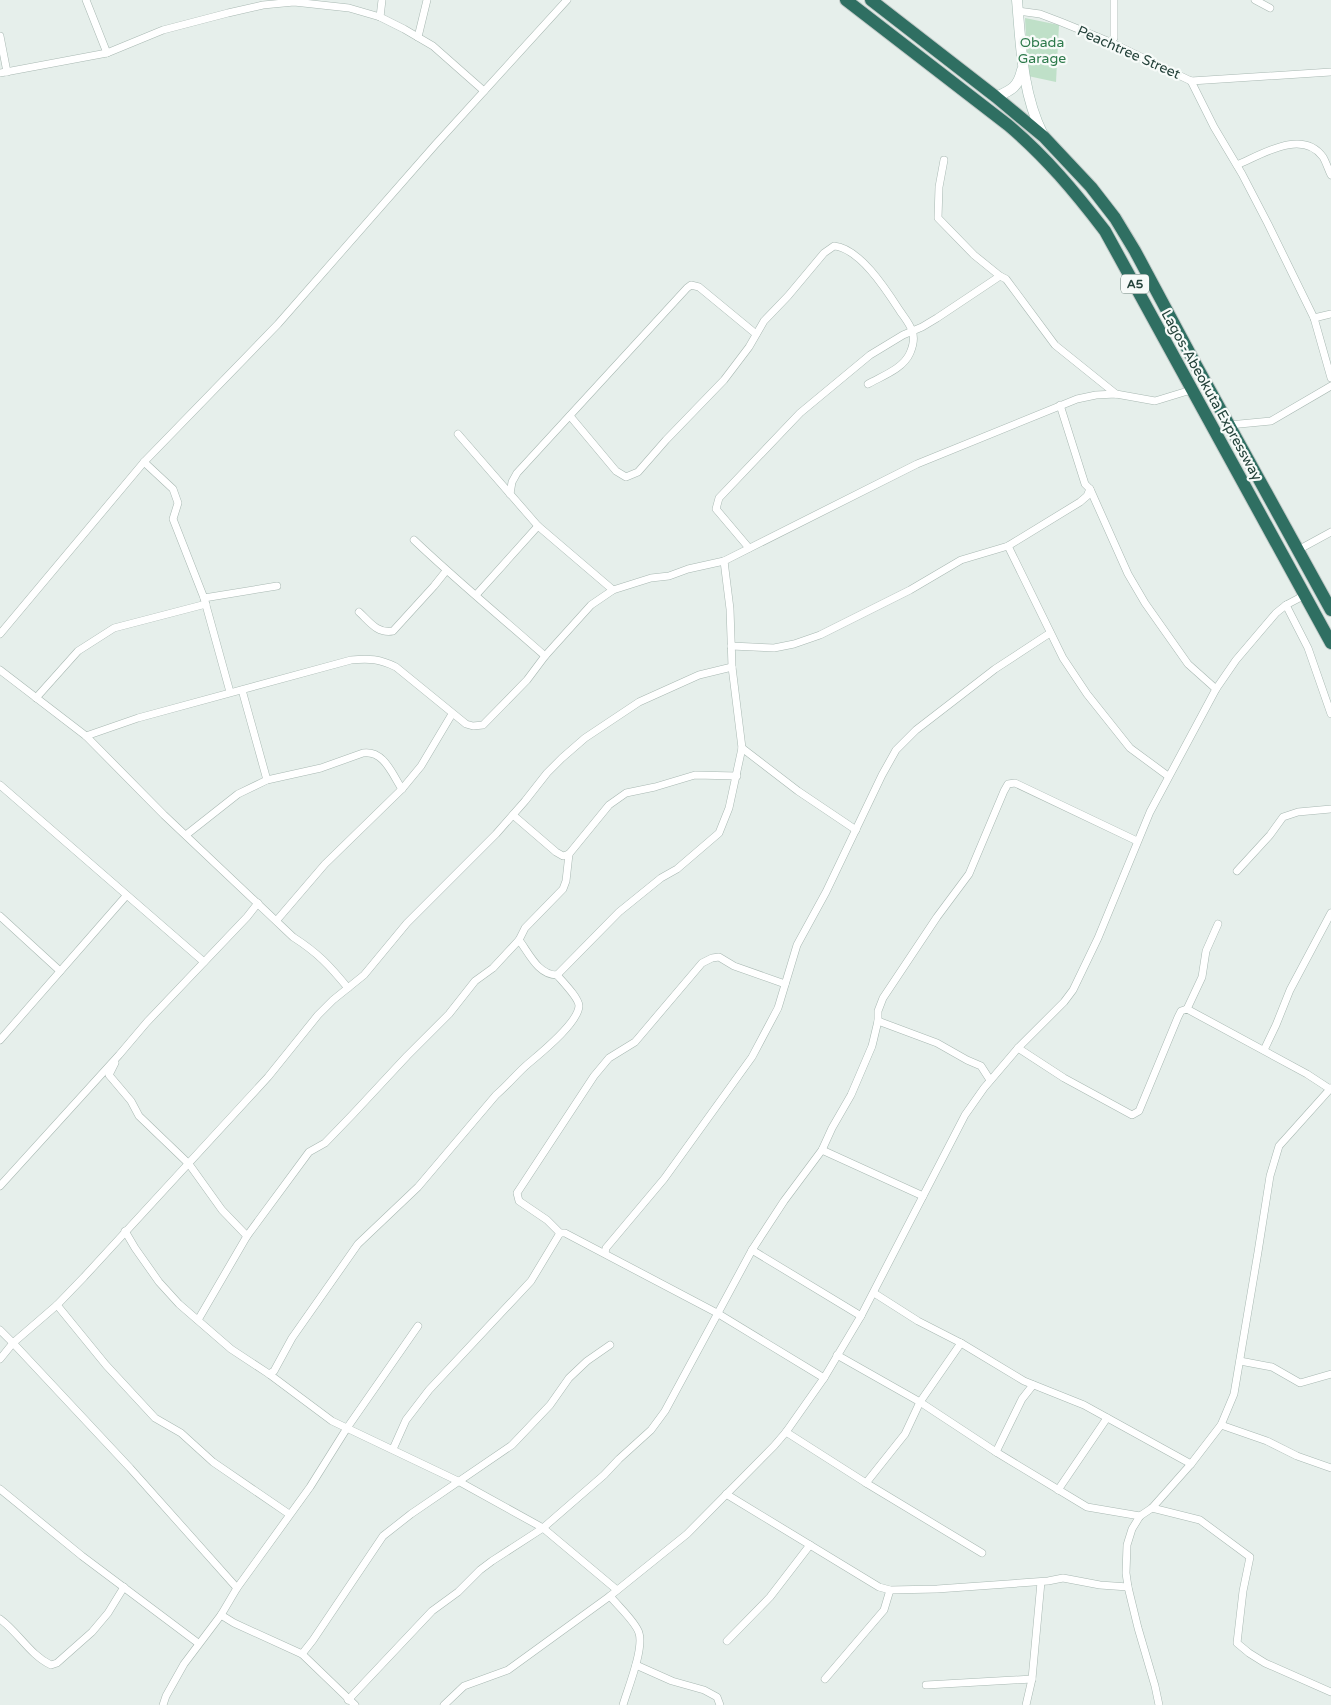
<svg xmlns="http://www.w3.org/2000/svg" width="1331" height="1705" font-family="'Varela Round',sans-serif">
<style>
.green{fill:#bfe0c8}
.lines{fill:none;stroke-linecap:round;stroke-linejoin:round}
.street-casing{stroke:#a8b8b2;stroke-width:8}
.secondary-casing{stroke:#a4bbb3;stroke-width:11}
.highway-casing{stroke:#c2cac8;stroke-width:14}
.street{stroke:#fff;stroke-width:7}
.secondary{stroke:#fff;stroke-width:10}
.highway{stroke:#2f6f62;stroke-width:12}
.labels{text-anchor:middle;stroke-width:4.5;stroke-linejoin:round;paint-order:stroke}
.shield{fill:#f7fbf9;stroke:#637a73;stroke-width:1}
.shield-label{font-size:12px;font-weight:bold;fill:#24423a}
.park-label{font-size:14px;fill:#2d7a4b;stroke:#f7fbf9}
.street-label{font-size:14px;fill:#24423a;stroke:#f7fbf9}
</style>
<rect width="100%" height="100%" fill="#e6efeb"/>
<polygon class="green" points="1025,18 1059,25 1056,82 1028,76"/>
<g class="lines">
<g class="street-casing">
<g id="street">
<polyline points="86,0 107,53"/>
<polyline points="1255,0 1270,8"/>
<polyline points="1018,11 1040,14 1061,22 1110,42 1191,81 1331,72"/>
<polyline points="380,17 382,0"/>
<polyline points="0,36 7,72"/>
<polyline points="418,37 427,0"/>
<polyline points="1110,42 1114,38 1114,0"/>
<polyline points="0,73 107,53 163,30 228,13 263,5 294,2 349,8 380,17 404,29 433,46 484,91"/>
<polyline points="1191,81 1214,127 1242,174 1268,224 1314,318 1331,378"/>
<polyline points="944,160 939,187 938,218 974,255 1000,276"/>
<path d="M1237,165C1261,155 1302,128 1323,157C1326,162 1328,169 1331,175"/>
<polyline points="1314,318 1331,314"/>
<path d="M570,416L616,471L626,477L638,472L666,440L724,380L749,347L764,321L788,296L824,253L834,246C860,248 887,291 900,311C904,317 910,324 912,331C915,338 913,346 910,353C903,369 882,376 868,384"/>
<polyline points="1229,425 1271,421 1331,386"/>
<polyline points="458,434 538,526 613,590"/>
<polyline points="144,462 173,489 178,503 173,519 204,598 230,692"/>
<polyline points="1090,489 1128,574 1145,603 1188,664 1216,689"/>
<polyline points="510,494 512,482 517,473 687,288 691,285 699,287 756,334"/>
<path d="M414,540C456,580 501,617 545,656"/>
<polyline points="1008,546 1063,658 1087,694 1130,748 1168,776"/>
<polyline points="749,548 716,509 719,498 800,413 870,355 903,335 922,327 937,318 1000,276 1006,279 1055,345 1116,394"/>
<polyline points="1298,550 1331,532"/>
<polyline points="476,595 538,526"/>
<polyline points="204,598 277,586"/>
<polyline points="1286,605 1308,648 1331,714"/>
<path d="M359,612C369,621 377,634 393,631L434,586L446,571"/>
<polyline points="0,634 144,462 278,324 435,145 567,0"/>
<polyline points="731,646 774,648 794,644 820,635 910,590 961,560 1008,546 1080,502 1087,496 1090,489 1085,484 1060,405"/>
<path d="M0,670L86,736L164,815L293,937C318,953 329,965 348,988"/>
<polyline points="242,690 267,780"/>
<polyline points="36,698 78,651 114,628 206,604"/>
<path d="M86,736L138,718L351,660C369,658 380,659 396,667L466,724L473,726L483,725L527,680L545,656L591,605L613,590L651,578L669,576L688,569L724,561L917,464L1077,399L1096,395L1116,394L1155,401L1191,390"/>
<polyline points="742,748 798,791 856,830"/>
<polyline points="0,785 204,962"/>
<polyline points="513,815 556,852 563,856 569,854 609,805 626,793 655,787 695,775 737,776"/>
<path d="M186,835L238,794L267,780L321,768L363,753C384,750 392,774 402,789"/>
<polyline points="1237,871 1270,835 1283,817 1298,812 1331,809"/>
<polyline points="0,916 60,971"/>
<polyline points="277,920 325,864 402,789 421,766 452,714"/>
<polyline points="519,940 525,928 563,889 566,881 569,854"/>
<polyline points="785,984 734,966 719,957 712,958 702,963 635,1042 609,1058 594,1076 517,1193 519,1201 547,1220 560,1233 565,1233 717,1313 824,1378"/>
<polyline points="1187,1009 1202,977 1206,951 1218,924"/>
<polyline points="878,1021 937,1043 967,1060 981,1066 990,1080"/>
<polyline points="0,1040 126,896"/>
<polyline points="1018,1048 1064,1078 1132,1115 1139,1111 1178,1017 1181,1011 1187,1009 1307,1074 1330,1089"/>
<polyline points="1264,1050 1276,1025 1290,990 1331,913"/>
<polyline points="115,1063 109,1075 131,1101 139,1116 189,1164 222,1210 247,1236"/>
<polyline points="822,1150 923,1196"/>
<polyline points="0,1186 119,1055 147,1022 247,917 258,903"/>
<polyline points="125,1231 135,1248 159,1282 179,1304 231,1349 269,1374 332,1421 458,1481 543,1528 617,1590"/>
<polyline points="752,1250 861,1316"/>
<polyline points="605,1253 606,1248 664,1179 752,1057 778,1008 797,945 826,892 882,775 896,750 916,730 995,669 1050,633"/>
<polyline points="874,1293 918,1321 961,1343 1024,1381 1084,1405 1191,1464"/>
<polyline points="57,1305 106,1365 155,1418 181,1433 213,1462 289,1514"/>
<path d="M198,1320L247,1236L309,1152L325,1143L353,1114L407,1056L449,1014L475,981L493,968L519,940C529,953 538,975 557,975L619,912L661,878L677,869L719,833L729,808L742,748L732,667L730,609L724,561"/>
<polyline points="0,1330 13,1343 57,1305 84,1277 268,1077 318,1015 333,1000 364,975 407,923 496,834 525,801 547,773 562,758 585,738 639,702 699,675 732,667"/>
<polyline points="837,1355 920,1402 996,1452 1087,1507 1140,1516"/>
<polyline points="0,1359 13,1343 130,1468 237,1588"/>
<polyline points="1240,1361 1272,1367 1300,1383 1331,1374"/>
<path d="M269,1374L274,1371L292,1338L358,1244L418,1187L496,1095C508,1085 517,1073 529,1063C542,1052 578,1023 579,1006C579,998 562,981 557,975"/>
<polyline points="1221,1425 1267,1441 1297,1456 1331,1468"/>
<polyline points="786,1432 866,1483 982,1553"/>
<polyline points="393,1449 406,1420 429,1390 531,1281 560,1233"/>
<polyline points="996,1452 1022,1399 1033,1385"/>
<polyline points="866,1483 905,1434 920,1402 961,1343"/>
<polyline points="0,1489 82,1556 198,1643"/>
<polyline points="1058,1490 1107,1418"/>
<polyline points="726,1494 879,1587 890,1590 937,1589 1048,1581 1063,1578 1100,1585 1128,1587"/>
<polyline points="1152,1508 1200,1520 1250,1557 1243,1591 1237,1643 1249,1653 1265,1663 1331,1692"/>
<path d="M610,1596C617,1605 636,1622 639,1633C644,1649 628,1688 623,1705"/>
<polyline points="221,1615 234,1623 302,1654 355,1705"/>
<path d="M0,1619C18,1632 30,1655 51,1665L57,1663L92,1632L108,1613L124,1587"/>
<polyline points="727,1641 770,1597 810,1545"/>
<polyline points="302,1654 313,1640 383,1536 411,1514 512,1445 550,1405 569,1378 587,1361 610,1345"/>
<polyline points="636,1665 672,1681 704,1690 717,1697 720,1705"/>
<polyline points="825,1679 884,1610 890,1590"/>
<polyline points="926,1685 1032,1679"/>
<polyline points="348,1700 432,1611 458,1592 480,1570 492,1561 543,1528 604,1475 619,1459 651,1430 665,1411 752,1250 784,1201 822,1150 832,1128 851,1095 872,1046 878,1021 878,1011 883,998 937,917 969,874 1004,791 1008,784 1015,783 1137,841"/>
<polyline points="163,1705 166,1696 184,1664 221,1615 237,1588 310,1487 347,1428 418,1326"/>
<polyline points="444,1705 464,1686 508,1670 610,1596 687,1534 774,1446 786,1432 824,1378 861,1316 965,1115 984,1088 1018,1048 1064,1002 1073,990 1098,938 1150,812 1216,689 1236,660 1276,613 1286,605 1305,595"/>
<polyline points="1026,1705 1032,1679 1041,1582"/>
<polyline points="1159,1705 1155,1686 1138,1628 1128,1587 1126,1573 1127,1545 1132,1529 1140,1516 1152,1508 1191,1464 1221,1425 1234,1394 1258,1252 1270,1176 1279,1146 1331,1088"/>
</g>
</g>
<g class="secondary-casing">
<g id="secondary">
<path d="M1017,0C1021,46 1022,93 1043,135"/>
<path d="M996,97C1012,90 1018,87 1022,70"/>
</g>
</g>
<g class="highway-casing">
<g id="highway">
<path d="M846,0L1008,125C1046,157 1075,192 1105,231L1331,643"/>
<polyline points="871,0 996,97 1044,137 1091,187 1115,218 1135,251 1196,365 1331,610"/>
</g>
</g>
<use href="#street" class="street"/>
<use href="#secondary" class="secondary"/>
<use href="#highway" class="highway"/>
</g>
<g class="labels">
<rect class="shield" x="1121" y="274.5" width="28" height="19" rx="4"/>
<g class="shield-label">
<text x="1135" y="288">A5</text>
</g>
<g class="park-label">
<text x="1042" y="47">Obada<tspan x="1042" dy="16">Garage</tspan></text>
</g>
<g class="street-label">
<text transform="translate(1129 52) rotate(24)" y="5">Peachtree Street</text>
<text transform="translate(1212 395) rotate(61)" y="5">Lagos-Abeokuta Expressway</text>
</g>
</g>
</svg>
